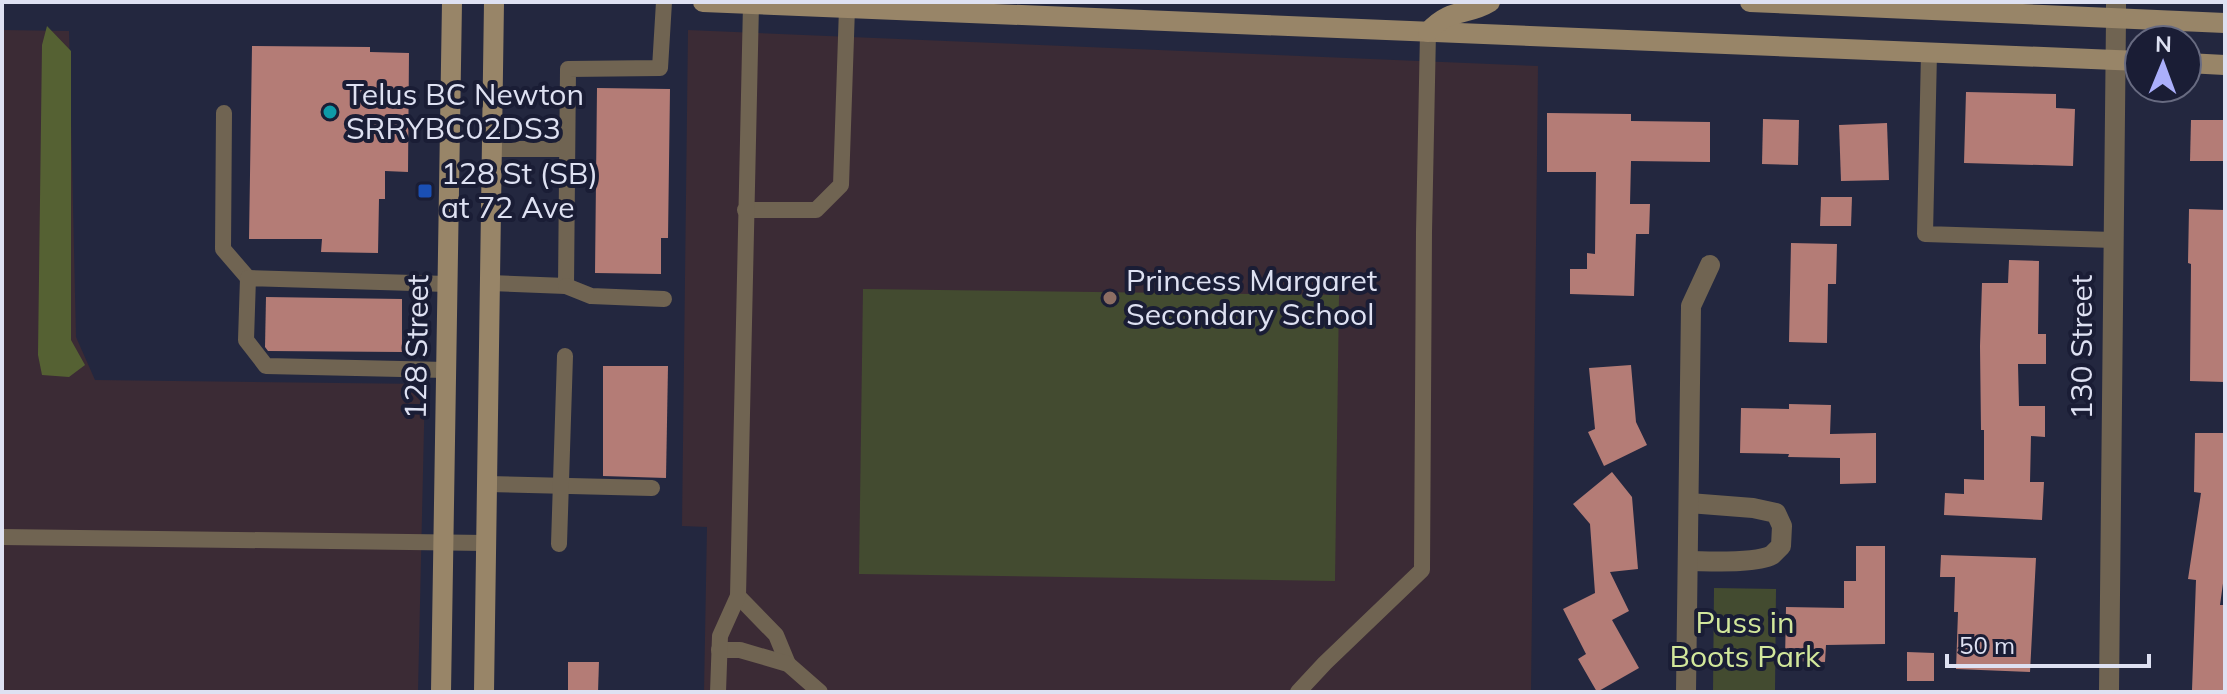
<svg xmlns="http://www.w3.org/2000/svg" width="2227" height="694" font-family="Mulish,sans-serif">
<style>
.education{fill:#3b2b35}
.green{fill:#434b30}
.forest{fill:#556133}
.building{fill:#b47c76}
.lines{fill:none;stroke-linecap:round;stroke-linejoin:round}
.service{stroke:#706452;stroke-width:16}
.minor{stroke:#706452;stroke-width:20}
.tertiary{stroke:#706452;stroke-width:20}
.secondary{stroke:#988568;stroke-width:20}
.culture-dot{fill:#0f9aa8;stroke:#1a1d35;stroke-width:3}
.transit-dot{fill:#1a4fb4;stroke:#1a1d35;stroke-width:3}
.education-dot{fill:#8d6e63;stroke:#1a1d35;stroke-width:3}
.labels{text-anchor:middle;stroke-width:8;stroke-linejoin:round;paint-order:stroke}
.poi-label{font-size:30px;fill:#dee1f2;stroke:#1a1d35;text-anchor:start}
.street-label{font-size:30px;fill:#dee1f2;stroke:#1a1d35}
.park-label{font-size:30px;fill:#d2e79b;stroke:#1a1d35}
</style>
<rect width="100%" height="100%" fill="#23273f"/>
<g class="education">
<polygon points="2,30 69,31 76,337 95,380 425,384 418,692 2,692"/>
<polygon points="688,30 1538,66 1531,692 704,692 707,527 682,526"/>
</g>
<g class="green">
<polygon points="863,289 1339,295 1335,581 859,574"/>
<polygon points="1714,588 1776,589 1775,692 1713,692"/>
</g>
<polygon class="forest" points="47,26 71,51 71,340 85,365 69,377 42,375 38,355 42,45"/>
<g class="building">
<polygon points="252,46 370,47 370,52 409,53 408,172 385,171 385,199 379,199 378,253 321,252 322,239 249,239"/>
<polygon points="597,88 670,89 668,238 661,238 661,274 595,273"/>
<polygon points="1966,92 2056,94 2056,108 2075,109 2073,166 1964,163"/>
<polygon points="1547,113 1631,114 1631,121 1710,122 1710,162 1631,161 1630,204 1650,204 1649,234 1636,234 1634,296 1570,294 1570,269 1587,269 1587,253 1595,254 1596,172 1547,172"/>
<polygon points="1763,119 1799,120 1798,165 1762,164"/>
<polygon points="2191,120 2225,120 2225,161 2190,161"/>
<polygon points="1887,123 1889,180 1841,181 1839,125"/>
<polygon points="1821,197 1852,197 1851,226 1820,226"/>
<polygon points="2189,209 2225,210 2225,382 2190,381 2191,264 2188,263"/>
<polygon points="1791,243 1837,244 1836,284 1828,284 1827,343 1789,342"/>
<polygon points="2009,260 2039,261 2038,334 2046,334 2046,364 2018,364 2019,406 2045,406 2045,437 2031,436 2030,482 2044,482 2042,520 1944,515 1945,493 1964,494 1964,479 1984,480 1984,430 1981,430 1980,346 1982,283 2008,283"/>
<polygon points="266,297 402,299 402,352 268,351 265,347"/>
<polygon points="1631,365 1636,422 1647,445 1604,466 1588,432 1595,429 1589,368"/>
<polygon points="603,366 668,366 666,478 603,476"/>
<polygon points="1789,404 1831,405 1830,434 1876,433 1876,483 1840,484 1840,458 1788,457 1789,454 1740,453 1741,408 1789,409"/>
<polygon points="2195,433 2225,433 2225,569 2220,605 2225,605 2225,691 2192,690 2196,580 2188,579 2201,493 2194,492"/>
<polygon points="1612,472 1632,497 1638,569 1610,572 1629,611 1612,620 1639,668 1597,692 1578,659 1586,654 1563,609 1595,593 1590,524 1573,504"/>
<polygon points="1856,546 1885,546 1885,644 1826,645 1825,662 1785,661 1786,607 1844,608 1844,581 1856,581"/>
<polygon points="1941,555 2036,558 2030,672 1956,669 1958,612 1954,612 1955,577 1940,577"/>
<polygon points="1907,652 1934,653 1934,681 1907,681"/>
<polygon points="568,662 599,662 598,692 568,692"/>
</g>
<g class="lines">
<g class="service">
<polyline points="1929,53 1925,234 2113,240"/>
<polyline points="224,113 223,249 248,278"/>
<polyline points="492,149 567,149"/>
<polyline points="745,210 816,210 841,185 847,8"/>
<polyline points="490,283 566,286 568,69 660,68 664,2"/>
<polyline points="566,286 591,296 664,299"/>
<polyline points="446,370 266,366 246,340 248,278 447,284"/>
<polyline points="487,484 652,488"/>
<polyline points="2,537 486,543"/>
<polyline points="559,544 565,356"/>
<polyline points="738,596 776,635 788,664"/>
<polyline points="719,650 740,650 788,664 820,692"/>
<polyline points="718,692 720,636 738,596 751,4"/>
<polyline points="1298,692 1325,663 1422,570 1424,232 1428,32"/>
</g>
<g class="minor">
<polyline points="2116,18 2116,2"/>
<path d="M1688,561C1708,561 1755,564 1772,555C1773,554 1780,547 1781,546L1782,526L1776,513L1753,508L1689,503"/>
<polyline points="1686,692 1691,306 1710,265"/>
</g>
<polyline class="tertiary" points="2109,692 2116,18"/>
<g class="secondary">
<polyline points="703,2 2139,61"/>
<polyline points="1750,2 2225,23"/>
<path d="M1428,32C1452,6 1466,17 1490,2"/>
<polyline points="2187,63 2225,65"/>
<polyline points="441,692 452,2"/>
<polyline points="484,692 494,2"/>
</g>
</g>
<circle class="culture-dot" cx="330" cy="112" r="8"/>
<rect class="transit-dot" x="417" y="183" width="16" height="16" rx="4"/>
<circle class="education-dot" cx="1110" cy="298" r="8"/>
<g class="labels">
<g class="poi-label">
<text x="346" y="105">Telus BC Newton<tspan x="346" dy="34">SRRYBC02DS3</tspan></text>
<text x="441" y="184">128 St (SB)<tspan x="441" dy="34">at 72 Ave</tspan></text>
<text x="1126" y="291">Princess Margaret<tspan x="1126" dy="34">Secondary School</tspan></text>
</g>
<g class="street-label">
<text transform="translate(417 347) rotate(-89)" y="10">128 Street</text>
<text transform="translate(2082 347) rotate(-90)" y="10">130 Street</text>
</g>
<g class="park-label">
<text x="1745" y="633">Puss in<tspan x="1745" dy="34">Boots Park</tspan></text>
</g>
</g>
<rect width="2227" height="694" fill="none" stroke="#dee1f2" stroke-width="8"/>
<g transform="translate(2163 64) rotate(1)"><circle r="38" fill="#1a1d35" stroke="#686b81" stroke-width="2"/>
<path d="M0-6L14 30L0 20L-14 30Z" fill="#abaffb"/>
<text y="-12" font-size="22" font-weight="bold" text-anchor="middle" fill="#dee1f2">N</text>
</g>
<path d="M1947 654v12h202v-12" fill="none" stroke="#dee1f2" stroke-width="4"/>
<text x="1959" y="654" font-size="24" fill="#dee1f2" stroke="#1a1d35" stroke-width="6" paint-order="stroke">50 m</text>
</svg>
